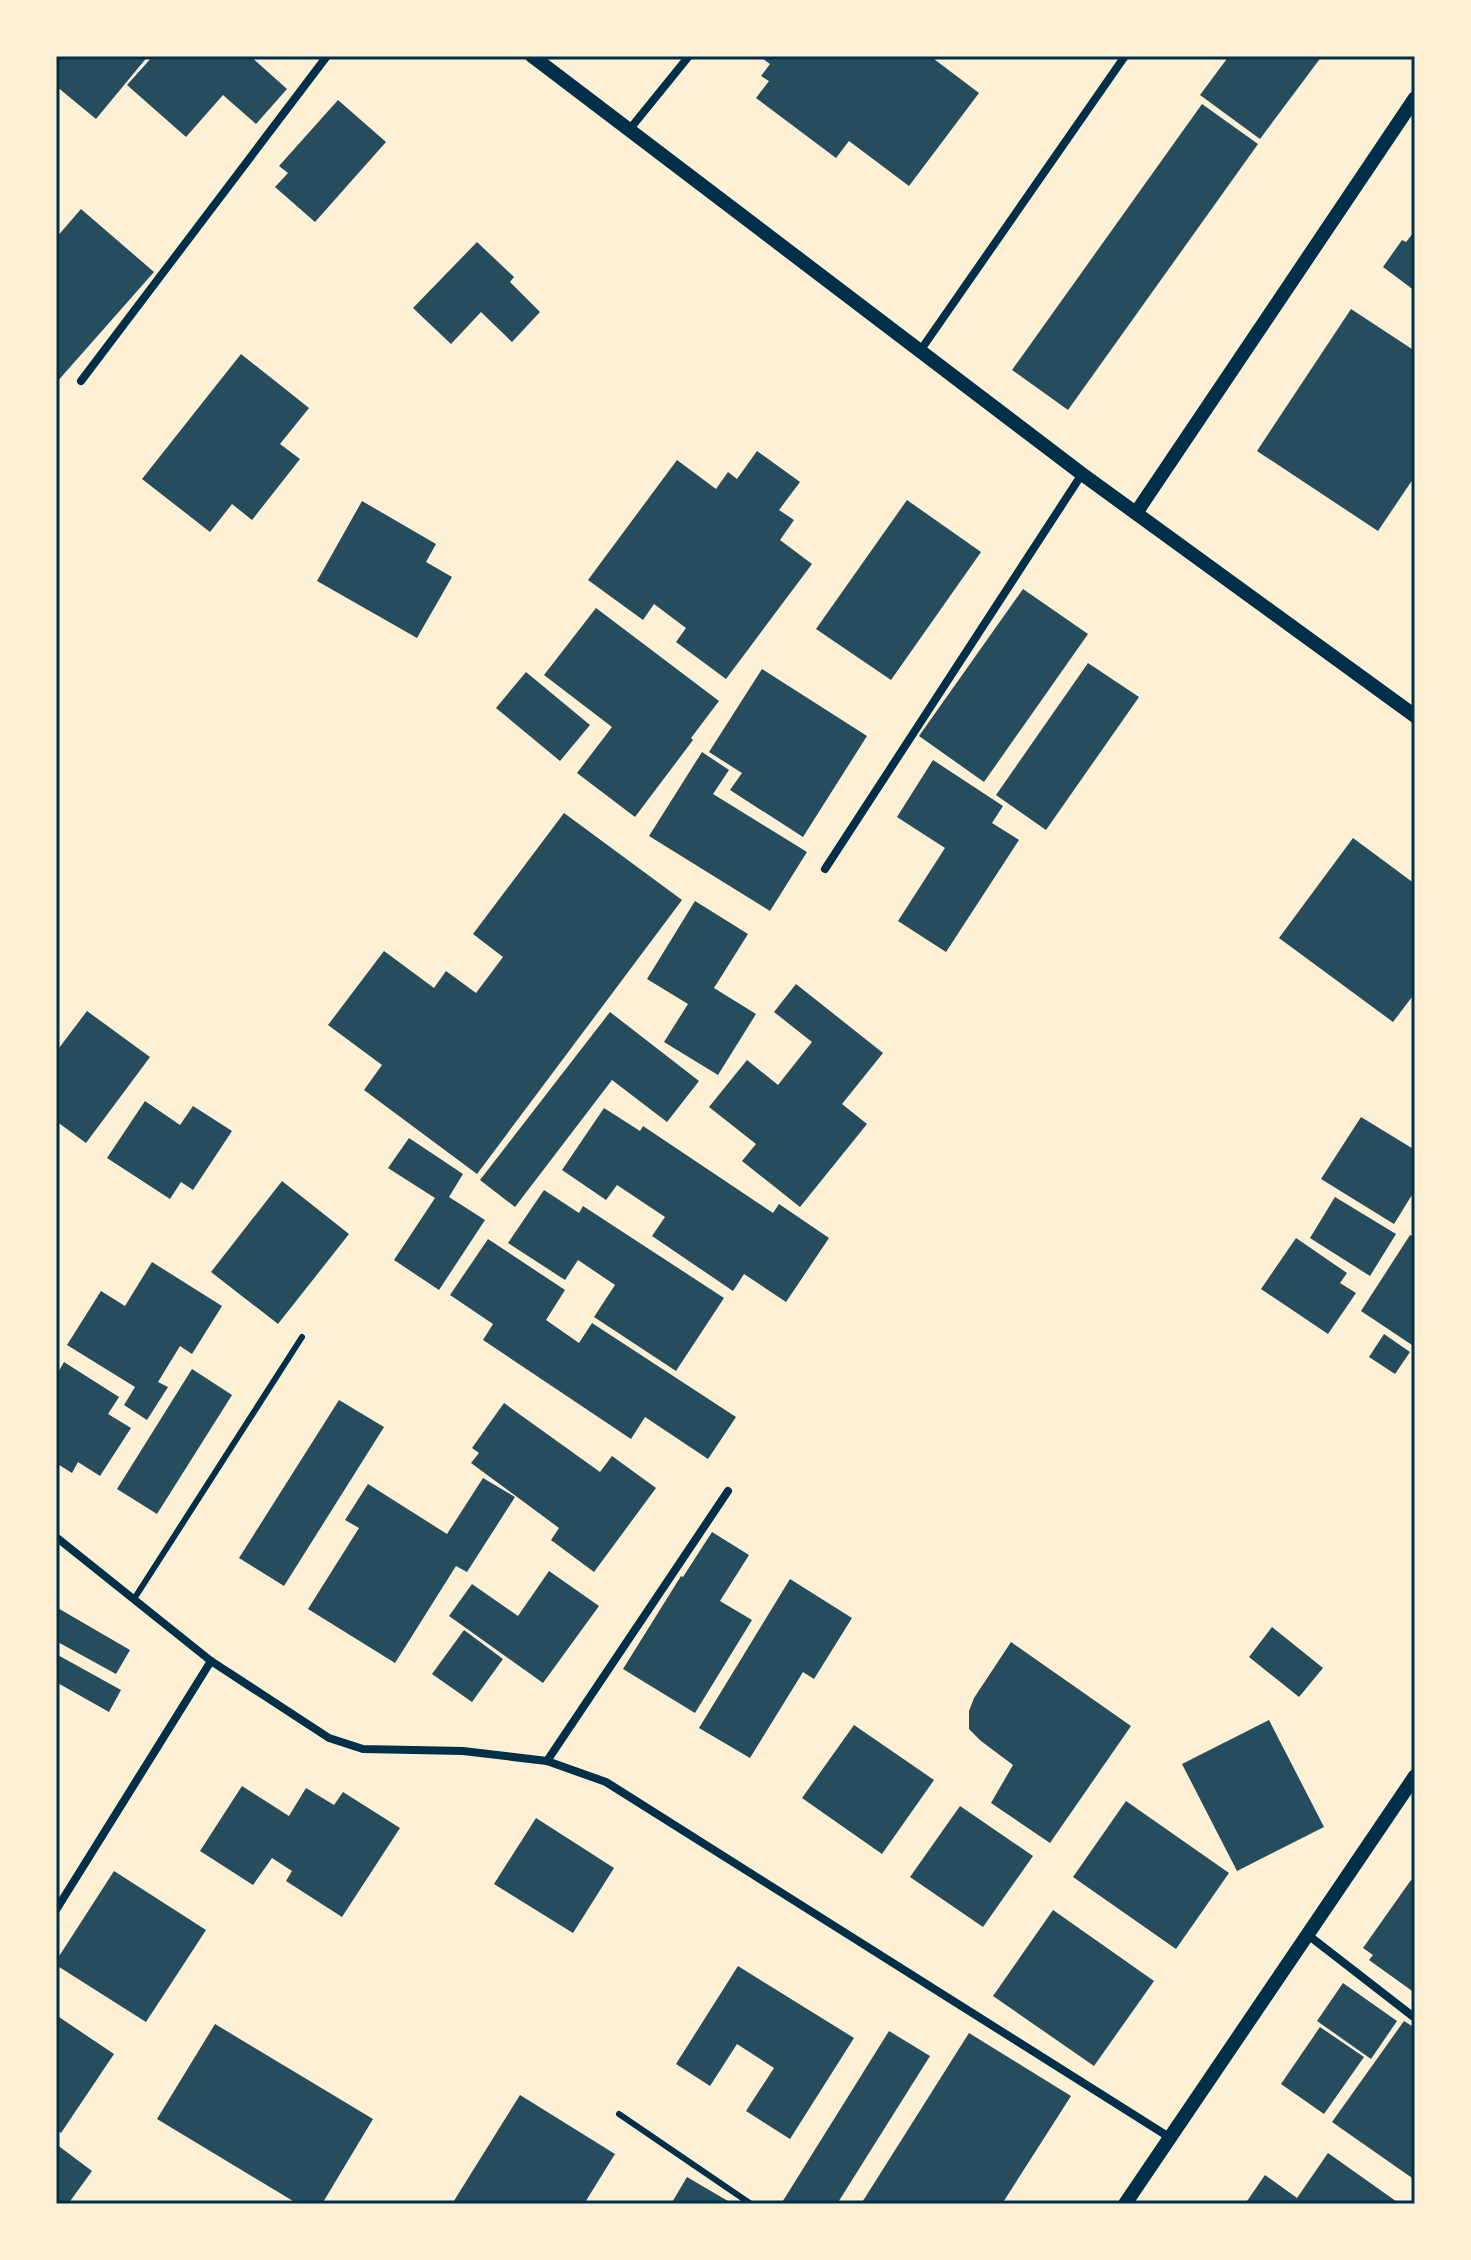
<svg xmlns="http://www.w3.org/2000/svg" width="1471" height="2260" font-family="'Open Sans',sans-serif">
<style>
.building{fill:#264d5e}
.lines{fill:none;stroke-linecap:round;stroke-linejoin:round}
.service{stroke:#003049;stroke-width:6}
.minor{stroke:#003049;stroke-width:8}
.tertiary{stroke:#003049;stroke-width:14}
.neatline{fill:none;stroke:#003049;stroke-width:3}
</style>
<rect width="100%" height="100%" fill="#fdf0d5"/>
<g class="building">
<polygon points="56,56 148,56 96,119 56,86"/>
<polygon points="153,56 250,56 287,89 256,124 223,95 186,137 127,85"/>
<polygon points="759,56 930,56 979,93 909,186 849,141 836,158 756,98 769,81 761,76 770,64"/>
<polygon points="1229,56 1322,56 1260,139 1200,95"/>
<polygon points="338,100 386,142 315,222 275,187 288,173 279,166"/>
<polygon points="1202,104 1258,144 1068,410 1012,370"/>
<polygon points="81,209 154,272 56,383 56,238"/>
<polygon points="1415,231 1415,291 1383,267 1402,240 1406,242"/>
<polygon points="477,242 514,277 510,282 540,312 512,342 481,312 451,344 413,308"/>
<polygon points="1351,309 1415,351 1415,476 1378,531 1257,451"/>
<polygon points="241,354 309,408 280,444 300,459 252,520 232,504 210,532 142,479"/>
<polygon points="757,451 800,482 779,510 794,520 780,540 812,564 726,679 676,642 686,628 654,604 643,620 588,580 677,460 716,489 728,472 737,479"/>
<polygon points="907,500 981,552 891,680 816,629"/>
<polygon points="362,501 436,544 426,562 452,577 417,638 317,581"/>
<polygon points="1023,589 1088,634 984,782 919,736"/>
<polygon points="596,608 719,701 691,738 693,740 635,817 577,773 612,727 544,675"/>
<polygon points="1088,663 1139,697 1046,830 996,795"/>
<polygon points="762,669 867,736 803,837 730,790 742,773 709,752"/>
<polygon points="526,672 590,725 560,761 496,708"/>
<polygon points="702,752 729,770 713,794 807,852 770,911 649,836"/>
<polygon points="933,760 1003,806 992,823 1019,840 946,952 898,921 945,848 897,817"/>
<polygon points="564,813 682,900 477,1174 364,1090 382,1065 328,1025 384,951 434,988 446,971 476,993 503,957 473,934"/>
<polygon points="1353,838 1415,884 1415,993 1393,1022 1279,938"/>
<polygon points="695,901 748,934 714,988 756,1014 718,1075 664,1042 688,1004 647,979"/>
<polygon points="796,984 883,1053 842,1104 867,1124 800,1207 742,1161 756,1144 709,1107 747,1060 778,1085 812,1042 774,1012"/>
<polygon points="87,1011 150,1057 86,1143 56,1121 56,1052"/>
<polygon points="610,1012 699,1081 667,1122 612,1080 515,1207 480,1180"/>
<polygon points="145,1101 180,1125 193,1106 232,1131 193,1190 181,1182 170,1199 107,1158"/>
<polygon points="604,1108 640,1131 643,1126 773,1213 779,1204 829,1238 786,1302 744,1274 733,1291 652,1236 665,1217 617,1185 606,1200 562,1170"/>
<polygon points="1361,1117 1415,1150 1415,1190 1394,1224 1321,1179"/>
<polygon points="409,1138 463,1174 449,1197 485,1220 439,1290 394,1260 435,1198 388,1168"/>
<polygon points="282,1181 349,1234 278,1324 211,1272"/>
<polygon points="544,1190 579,1213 583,1206 724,1298 676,1371 594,1317 615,1285 578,1260 565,1280 508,1243"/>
<polygon points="1335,1197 1396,1234 1370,1276 1310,1238"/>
<polygon points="1410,1235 1415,1238 1415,1347 1361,1311"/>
<polygon points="1296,1238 1347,1273 1340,1283 1356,1293 1328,1334 1261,1289"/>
<polygon points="488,1239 565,1290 546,1320 579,1343 592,1323 736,1417 708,1459 645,1417 631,1439 483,1340 493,1324 450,1295"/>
<polygon points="152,1262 222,1306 192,1354 180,1346 158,1382 168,1387 147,1420 124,1405 135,1387 67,1345 101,1291 125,1306"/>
<polygon points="1384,1334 1410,1352 1395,1374 1369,1357"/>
<polygon points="64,1362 119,1397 108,1414 131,1428 100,1476 78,1462 72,1473 56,1463 56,1376"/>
<polygon points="192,1369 232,1395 157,1514 117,1489"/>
<polygon points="339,1400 384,1427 284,1586 239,1558"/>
<polygon points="504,1403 600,1472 612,1456 656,1488 594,1572 551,1540 559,1528 471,1463 479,1453 472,1448"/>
<polygon points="483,1478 515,1497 467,1572 456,1566 395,1663 308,1609 359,1528 345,1520 368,1484 447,1534"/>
<polygon points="712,1532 749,1555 720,1601 752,1620 695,1713 623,1669 681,1576 683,1577"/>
<polygon points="549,1571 599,1606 543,1683 449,1616 472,1584 518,1616"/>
<polygon points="790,1579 852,1618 814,1679 803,1672 750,1758 699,1728"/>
<polygon points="56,1607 130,1650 116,1674 56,1641"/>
<polygon points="1272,1627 1323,1668 1299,1697 1249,1657"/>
<polygon points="464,1630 503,1659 472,1702 432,1674"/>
<polygon points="1011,1642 1131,1726 1050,1843 991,1803 1013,1765 981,1741 969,1729 969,1711 974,1698"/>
<polygon points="56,1654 121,1690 109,1712 56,1682"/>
<polygon points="1269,1720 1324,1827 1237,1871 1182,1764"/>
<polygon points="854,1725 934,1780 882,1854 802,1798"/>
<polygon points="242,1786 289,1816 306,1788 334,1805 343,1792 400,1828 342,1917 286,1881 292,1871 272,1858 253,1885 200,1851"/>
<polygon points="1126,1801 1229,1873 1176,1949 1073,1877"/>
<polygon points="960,1806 1033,1856 983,1927 910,1877"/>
<polygon points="536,1818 614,1868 573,1933 494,1884"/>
<polygon points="114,1871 206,1930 146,2022 56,1965 56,1961"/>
<polygon points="1411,1880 1415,1883 1415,1993 1369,1960 1373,1955 1363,1948"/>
<polygon points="1053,1910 1154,1981 1094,2066 993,1996"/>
<polygon points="738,1966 854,2038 790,2139 746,2111 774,2068 737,2044 710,2086 676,2064"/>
<polygon points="1343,1983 1397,2021 1371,2059 1317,2021"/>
<polygon points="56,2015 114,2054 61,2133 56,2129"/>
<polygon points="1404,2021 1415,2028 1415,2180 1332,2122"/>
<polygon points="215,2024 373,2119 322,2204 298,2204 157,2119"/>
<polygon points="1320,2027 1364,2057 1324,2114 1281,2084"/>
<polygon points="889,2031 930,2056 837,2204 781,2204"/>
<polygon points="969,2033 1071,2096 1002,2204 861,2204"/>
<polygon points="520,2095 615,2154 584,2204 452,2204"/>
<polygon points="56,2144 92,2171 68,2204 56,2204"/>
<polygon points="1328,2153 1400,2204 1245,2204 1265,2175 1297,2198"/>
<polygon points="687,2177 733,2204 671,2204"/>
</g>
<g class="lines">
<g class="service">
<polyline points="134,1599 302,1337"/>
<polyline points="619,2114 751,2204"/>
</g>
<g class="minor">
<polyline points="629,130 689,56"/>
<polyline points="920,351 1125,56"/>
<polyline points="81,381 327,56"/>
<polyline points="825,869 1082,474"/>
<polyline points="56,1537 211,1661 329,1738 363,1749 463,1751 547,1761 606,1782 1169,2137"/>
<polyline points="547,1761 728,1491"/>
<polyline points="56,1910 211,1661"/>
<polyline points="1308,1935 1415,2018"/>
</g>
<g class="tertiary">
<polyline points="532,56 1082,474 1415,716"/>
<polyline points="1136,513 1415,98"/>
<polyline points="1125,2204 1415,1776"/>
</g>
</g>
<rect width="1471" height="2260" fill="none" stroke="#fdf0d5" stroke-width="116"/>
<rect x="58" y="58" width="1355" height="2144" class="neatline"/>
</svg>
